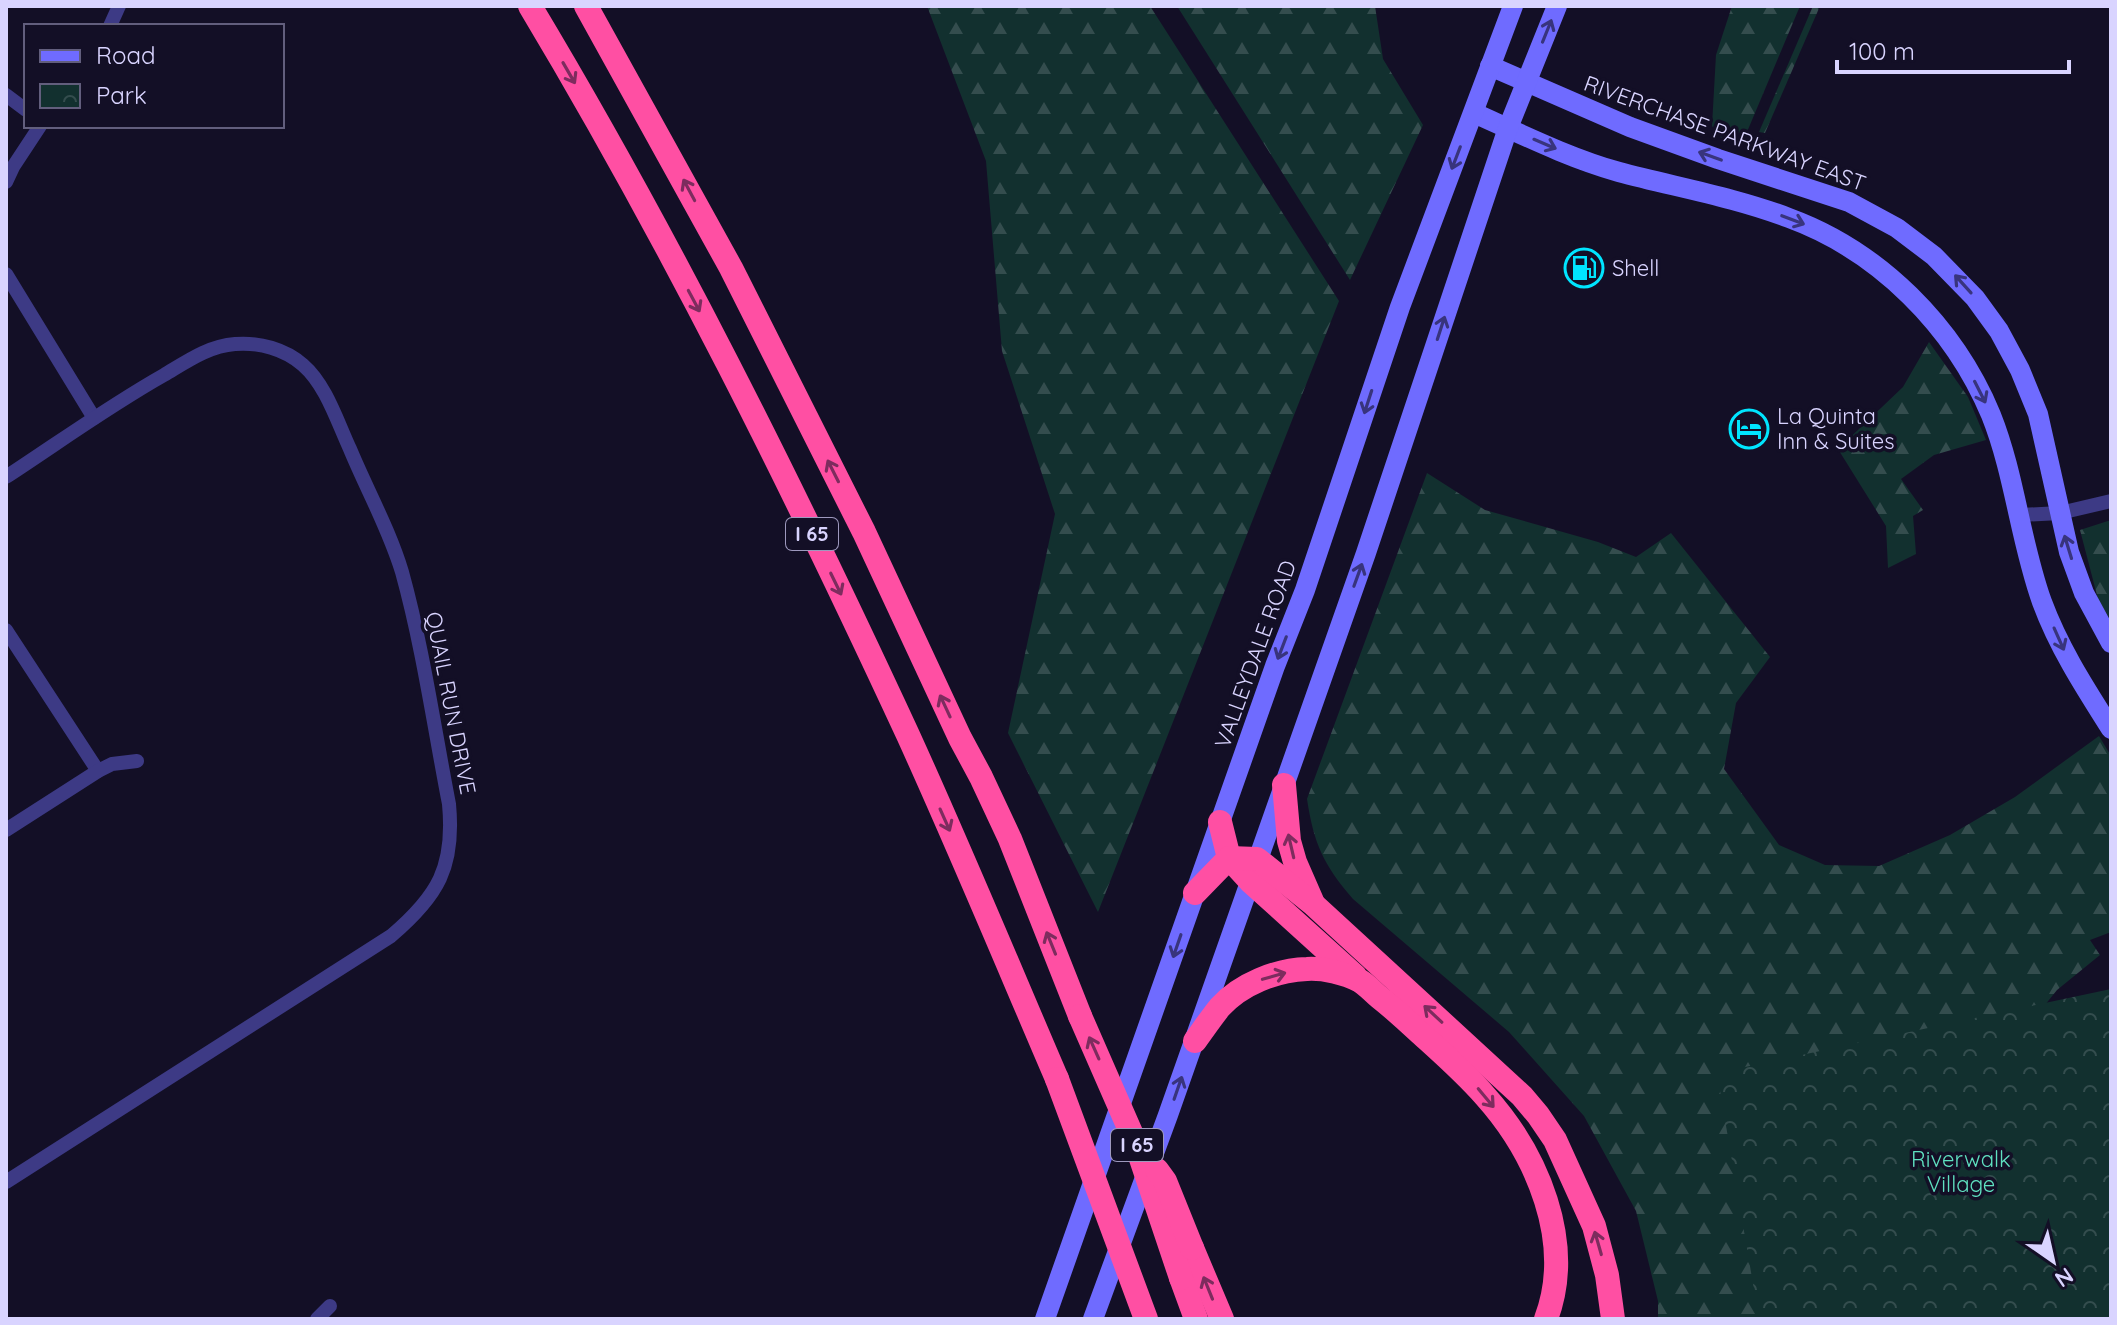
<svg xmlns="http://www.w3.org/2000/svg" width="2117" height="1325" font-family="Quicksand,sans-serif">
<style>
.forest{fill:url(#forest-firs)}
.park{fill:url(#park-crowns)}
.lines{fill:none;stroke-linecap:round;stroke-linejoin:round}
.street{stroke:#3d3a85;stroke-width:14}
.secondary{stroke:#6f6bff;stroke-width:20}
.highway{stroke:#ff4fa3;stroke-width:24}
.highway-bridge{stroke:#ff4fa3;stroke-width:24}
.oneway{stroke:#38347d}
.oneway2{stroke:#7d2c5e}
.labels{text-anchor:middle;stroke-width:7;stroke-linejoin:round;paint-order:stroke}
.shield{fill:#130f26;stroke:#9e99be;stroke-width:2}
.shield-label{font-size:20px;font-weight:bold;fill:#d9d4ff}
.street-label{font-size:22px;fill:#d9d4ff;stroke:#130f26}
.poi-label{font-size:22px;fill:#d9d4ff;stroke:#130f26;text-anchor:start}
.park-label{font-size:22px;fill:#5fe0c0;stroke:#130f26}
</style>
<defs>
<pattern id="forest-firs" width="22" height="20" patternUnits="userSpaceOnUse" patternTransform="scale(2)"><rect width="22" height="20" fill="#12302f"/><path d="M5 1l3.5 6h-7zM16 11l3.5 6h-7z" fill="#344d4e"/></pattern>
<pattern id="park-crowns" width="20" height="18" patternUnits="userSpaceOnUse" patternTransform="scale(2)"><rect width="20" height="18" fill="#12302f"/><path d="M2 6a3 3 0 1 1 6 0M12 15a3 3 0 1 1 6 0" fill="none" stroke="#344d4e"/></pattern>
</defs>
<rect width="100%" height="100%" fill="#130f26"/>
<g class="forest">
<polygon points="927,6 1150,6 1339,301 1098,912 1008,733 1055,514 1002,351 986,161"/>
<polygon points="1177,6 1375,6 1383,59 1423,125 1350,280"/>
<polygon points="1732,6 1800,6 1744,139 1722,139 1712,126 1716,55"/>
<polygon points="1813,6 1820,6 1765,133 1759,132"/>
<polygon points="1929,342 1968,397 1986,440 1934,455 1901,479 1923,510 1913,516 1916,554 1888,568 1886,526 1838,449 1903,387"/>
<path d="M1427,473L1485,510L1598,542L1636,557L1671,533L1770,657L1736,703L1724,769L1779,845L1825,865L1879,866L1950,835L2015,797L2099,736L2111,756V932L2090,940L2100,955L2057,990L2007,1052L1826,1319H1658V1301L1636,1211L1584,1116L1509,1032L1353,899C1323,864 1314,844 1307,799Z"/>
<polygon points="2111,520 2111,621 2098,599 2080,530"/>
</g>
<polygon class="park" points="2111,989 2111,1319 1759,1319 1717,1073"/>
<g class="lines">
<g class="street">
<polyline points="110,26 119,6"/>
<polyline points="6,95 26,110"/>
<polyline points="6,182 13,167 40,126"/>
<polyline points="6,274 94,418"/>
<path d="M6,477C58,443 109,406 164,375C186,362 208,346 235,344C259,342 285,349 303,365C326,385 337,421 350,449C367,490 389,529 402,572C423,648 434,727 449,804C455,867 438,896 391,936L6,1182"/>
<polyline points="2020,515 2060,513 2111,501"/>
<polyline points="6,630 98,771"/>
<polyline points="6,830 98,771 112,764 137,761"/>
<polyline points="317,1319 330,1306"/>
</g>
<g class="secondary">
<polyline points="1490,66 1630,127 1718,159 1849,202 1897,228 1934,256 1975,298 1999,331 2020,370 2038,414 2069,552 2084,593 2111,643"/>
<path d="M1474,113C1521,134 1569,158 1619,172C1675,187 1734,197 1789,218C1879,251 1954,326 1991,415C2015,475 2020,541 2042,602C2059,648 2085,688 2111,729"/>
<polyline points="1045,1319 1275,666 1305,590 1400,307 1513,6"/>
<polyline points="1093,1319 1168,1115 1366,553 1508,128 1557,6"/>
</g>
<g class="highway">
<path d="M530,6C671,241 793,487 908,735C960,849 1008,965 1057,1079"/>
<polyline points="586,6 731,268 864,532 960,738 981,777 1010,839 1080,1016"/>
<polyline points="1284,785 1289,841 1295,862 1312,901"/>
<polyline points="1220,822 1229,858 1250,881 1355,976"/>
<polyline points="1195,893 1229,858 1257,859 1313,904 1522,1096 1538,1115 1555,1140 1594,1226 1607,1275 1613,1319"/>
<path d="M1195,1041C1203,1030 1211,1018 1220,1007C1241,984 1276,970 1307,969C1323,968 1345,973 1360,981C1367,985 1373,992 1379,997C1393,1008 1406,1020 1420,1033C1442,1053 1465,1073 1485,1096C1537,1154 1575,1242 1546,1319"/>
<polyline points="1192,1248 1222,1319"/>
<polyline points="1181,1278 1196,1319"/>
</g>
<g class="highway-bridge">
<polyline points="1080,1016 1136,1144 1181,1278"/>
<polyline points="1057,1079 1146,1319"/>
<polyline points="1157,1170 1165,1181 1192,1248"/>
</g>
</g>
<defs><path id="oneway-shaft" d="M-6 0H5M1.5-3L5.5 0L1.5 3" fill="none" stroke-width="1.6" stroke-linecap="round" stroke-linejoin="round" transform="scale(2)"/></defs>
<g class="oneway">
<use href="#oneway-shaft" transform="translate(1547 31) rotate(-68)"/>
<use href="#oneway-shaft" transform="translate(1545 144) rotate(23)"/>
<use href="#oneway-shaft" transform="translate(1710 156) rotate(-160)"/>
<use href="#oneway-shaft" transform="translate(1456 158) rotate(111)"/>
<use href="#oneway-shaft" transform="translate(1793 220) rotate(21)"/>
<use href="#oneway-shaft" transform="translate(1963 284) rotate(-132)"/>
<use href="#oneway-shaft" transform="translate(1441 328) rotate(-72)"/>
<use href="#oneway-shaft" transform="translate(1980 392) rotate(63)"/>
<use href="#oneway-shaft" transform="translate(1368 402) rotate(108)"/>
<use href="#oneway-shaft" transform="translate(2068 547) rotate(-107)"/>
<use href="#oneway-shaft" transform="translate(1358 575) rotate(-70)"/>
<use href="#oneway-shaft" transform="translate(2059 639) rotate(66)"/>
<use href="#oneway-shaft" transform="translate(1282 648) rotate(111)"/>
<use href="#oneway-shaft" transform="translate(1177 946) rotate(109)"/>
<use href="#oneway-shaft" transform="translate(1178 1088) rotate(-71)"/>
</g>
<g class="oneway2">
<use href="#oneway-shaft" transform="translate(569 73) rotate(60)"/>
<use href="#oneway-shaft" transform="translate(689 190) rotate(-118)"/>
<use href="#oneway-shaft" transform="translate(694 301) rotate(62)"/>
<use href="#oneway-shaft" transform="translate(833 471) rotate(-117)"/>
<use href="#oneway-shaft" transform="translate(836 584) rotate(64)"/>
<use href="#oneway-shaft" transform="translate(945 706) rotate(-115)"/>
<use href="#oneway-shaft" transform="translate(945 820) rotate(66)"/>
<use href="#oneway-shaft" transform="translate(1291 846) rotate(-103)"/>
<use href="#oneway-shaft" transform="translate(1051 943) rotate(-112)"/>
<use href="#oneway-shaft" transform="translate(1274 976) rotate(-16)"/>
<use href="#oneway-shaft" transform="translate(1433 1014) rotate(-137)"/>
<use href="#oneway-shaft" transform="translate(1094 1048) rotate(-114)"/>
<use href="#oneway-shaft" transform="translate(1486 1098) rotate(50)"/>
<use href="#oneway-shaft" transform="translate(1598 1243) rotate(-106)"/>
<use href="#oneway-shaft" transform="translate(1208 1288) rotate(-112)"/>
</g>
<defs>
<g id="fuel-ring" transform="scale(2)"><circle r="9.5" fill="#130f26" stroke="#00e5ff" stroke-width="1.5"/><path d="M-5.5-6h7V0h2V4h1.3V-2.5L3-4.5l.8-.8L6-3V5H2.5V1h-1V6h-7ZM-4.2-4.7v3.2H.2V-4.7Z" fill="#00e5ff"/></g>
<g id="hotel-ring" transform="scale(2)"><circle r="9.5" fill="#130f26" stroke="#00e5ff" stroke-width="1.5"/><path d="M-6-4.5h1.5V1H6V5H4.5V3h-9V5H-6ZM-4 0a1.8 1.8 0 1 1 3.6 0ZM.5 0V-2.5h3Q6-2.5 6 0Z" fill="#00e5ff"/></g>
</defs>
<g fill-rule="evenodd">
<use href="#fuel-ring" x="1584" y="268"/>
<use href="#hotel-ring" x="1749" y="429"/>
</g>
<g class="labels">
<g class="shield">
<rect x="786" y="518" width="52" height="32" rx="6"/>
<rect x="1111" y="1129" width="52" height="32" rx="6"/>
</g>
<g class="shield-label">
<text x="812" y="541">I 65</text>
<text x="1137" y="1152">I 65</text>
</g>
<g class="street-label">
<text transform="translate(1725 133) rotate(20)" y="8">RIVERCHASE PARKWAY EAST</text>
<text transform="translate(1255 654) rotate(-70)" y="8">VALLEYDALE ROAD</text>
<text transform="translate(451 703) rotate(79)" y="8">QUAIL RUN DRIVE</text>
</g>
<g class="poi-label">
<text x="1612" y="276">Shell</text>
<text x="1777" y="424">La Quinta<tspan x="1777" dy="25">Inn &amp; Suites</tspan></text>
</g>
<g class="park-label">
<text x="1961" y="1167">Riverwalk<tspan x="1961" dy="25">Village</tspan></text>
</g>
</g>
<rect width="2117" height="1325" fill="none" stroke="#d9d4ff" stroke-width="16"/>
<rect x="24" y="24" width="260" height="104" fill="#130f26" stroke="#625e7d" stroke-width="2"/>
<rect x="40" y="50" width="40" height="12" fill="#6f6bff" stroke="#625e7d" stroke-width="2"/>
<text x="96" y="64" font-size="24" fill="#d9d4ff">Road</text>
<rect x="40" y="84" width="40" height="24" fill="url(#park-crowns)" stroke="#625e7d" stroke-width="2"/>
<text x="96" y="104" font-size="24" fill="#d9d4ff">Park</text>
<g transform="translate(2053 1261) rotate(146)" stroke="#130f26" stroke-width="6" paint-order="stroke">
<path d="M0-6L14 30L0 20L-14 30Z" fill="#d9d4ff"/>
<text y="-12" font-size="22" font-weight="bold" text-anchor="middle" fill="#d9d4ff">N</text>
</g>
<path d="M1837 60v12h232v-12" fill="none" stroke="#d9d4ff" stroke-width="4"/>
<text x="1849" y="60" font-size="24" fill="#d9d4ff" stroke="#130f26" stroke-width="6" paint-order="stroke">100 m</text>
</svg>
